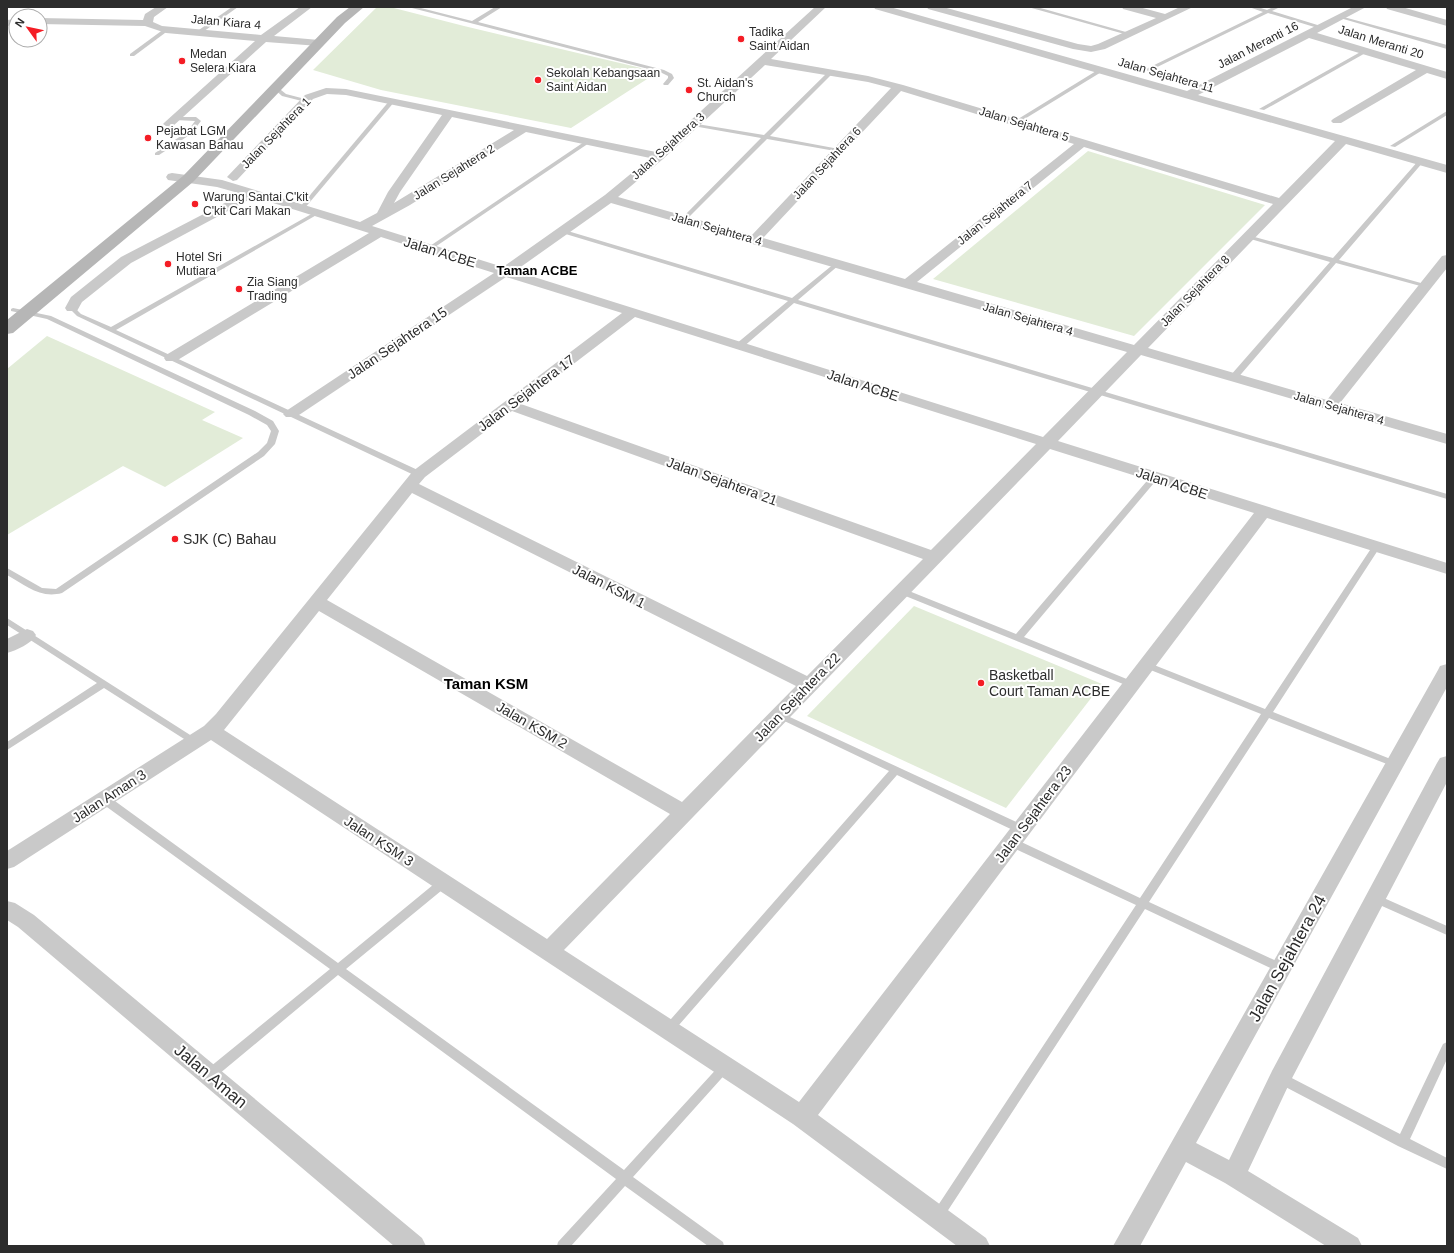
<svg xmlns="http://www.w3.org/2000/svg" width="1454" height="1253" font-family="Arial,sans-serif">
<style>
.green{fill:#e2ecd8}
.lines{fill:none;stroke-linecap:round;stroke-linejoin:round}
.service{fill:#c9c9c9;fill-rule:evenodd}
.minor{fill:#c9c9c9;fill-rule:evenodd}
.secondary{fill:#b6b6b6;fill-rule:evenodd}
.poi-dot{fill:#f41d25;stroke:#fff;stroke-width:1.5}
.labels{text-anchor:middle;stroke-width:4;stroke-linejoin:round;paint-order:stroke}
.far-street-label{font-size:12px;fill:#2c2c2c;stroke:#fff}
.far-poi-label{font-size:12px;fill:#2c2c2c;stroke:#fff;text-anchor:start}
.far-neighbourhood-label{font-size:13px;font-weight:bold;fill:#000;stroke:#fff}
.street-label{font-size:14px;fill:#2c2c2c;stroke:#fff}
.poi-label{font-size:14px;fill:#2c2c2c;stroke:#fff;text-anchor:start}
.neighbourhood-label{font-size:15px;font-weight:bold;fill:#000;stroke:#fff}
.near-street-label{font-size:17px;fill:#2c2c2c;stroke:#fff}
</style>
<rect width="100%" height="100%" fill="#fff"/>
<g class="green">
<polygon points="377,7 390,7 464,26 658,72 571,128 381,90 313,70"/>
<polygon points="1088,151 1265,205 1134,336 933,279"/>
<polygon points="47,336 215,412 202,420 243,438 165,487 123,466 7,535 7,369"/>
<polygon points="914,606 1102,684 1006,808 807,716"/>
</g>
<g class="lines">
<g class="service">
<polygon points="232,7 238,7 200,34 196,34 196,32"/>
<polygon points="408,7 417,7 472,21 495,7 502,7 478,22 664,70 672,74 674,78 668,85 664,85 663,84 668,78 668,76 660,72"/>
<polygon points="1028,7 1037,7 1133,34 1128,35"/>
<polygon points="1249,7 1258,7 1267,10 1273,7 1280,7 1272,11 1324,27 1321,29 1268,13 1149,71 1144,70 1263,12"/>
<polygon points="1340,16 1447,45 1447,49 1340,18"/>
<polygon points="164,29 169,30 134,56 130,56 130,54"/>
<polygon points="1364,50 1369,51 1264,110 1259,109"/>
<polygon points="1101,68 1103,69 1103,71 1018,123 1013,122"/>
<polygon points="828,72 833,73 770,136 839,149 842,151 841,152 767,139 686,220 682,220 682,218 761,138 693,126 691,125 691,123 764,135"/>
<polygon points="276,86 286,94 309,100 306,102 282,96 273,88"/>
<polygon points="390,100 395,101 304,209 300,209 300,207"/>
<polygon points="1447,111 1447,115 1395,147 1390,146"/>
<polygon points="173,117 196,117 201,121 191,134 159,155 155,155 155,153 187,132 195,121 175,120 173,119"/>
<polygon points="587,140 592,141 432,249 430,250 427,248"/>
<polygon points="1419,160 1424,161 1339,260 1428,285 1428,287 1424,287 1336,263 1236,380 1230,380 1230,376 1330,262 1247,238 1247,236 1251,236 1333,258"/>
<polygon points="315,212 320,213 116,330 422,472 423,474 422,476 416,476 77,316 69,308 70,307 74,307 81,314 111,327"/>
<polygon points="561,229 792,298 835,263 839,263 839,265 798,300 1447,494 1447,499 794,303 742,348 736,348 736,344 788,301 559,232 559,230"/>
<path d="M13,308L51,316L255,411L273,421L279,431L275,444L264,456L62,593C40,599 25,585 7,575V568L42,588L56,589L258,452L267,443L271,431L267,425L249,415L47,319L11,311V309Z"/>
<polygon points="1152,475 1158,475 1159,477 1024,637 1134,682 1136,684 1134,686 1128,686 898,593 897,591 898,589 904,589 1016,634"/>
<polygon points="1376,544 1380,547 1273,712 1398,762 1400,764 1398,766 1392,766 1269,718 1149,902 1285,965 1287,968 1285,971 1281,972 1277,971 1145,909 941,1221 937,1223 933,1221 931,1217 933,1213 1136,905 1007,845 1006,842 1007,839 1015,839 1140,898 1261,714 1143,667 1141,665 1143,663 1149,663 1265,709 1372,547"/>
<polygon points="7,618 198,740 200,742 198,744 192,744 104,688 7,750 7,742 97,683 7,625"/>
<polygon points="779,712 1025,826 1026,829 1025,832 1017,832 897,775 672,1033 668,1035 664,1033 662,1030 664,1027 889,771 776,717 774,715 776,713"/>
<polygon points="104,795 108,796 338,963 439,880 443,879 447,880 448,883 447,886 346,969 624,1170 721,1064 725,1062 729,1064 731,1067 729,1070 633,1177 723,1242 724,1246 708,1246 625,1186 571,1246 557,1246 558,1242 616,1179 338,975 213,1079 209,1080 205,1079 203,1075 205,1071 330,969 100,802 99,799 100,796"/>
<polygon points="1377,895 1447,926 1447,935 1373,902 1372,899 1373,896"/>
<polygon points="1447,1042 1447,1059 1410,1139 1447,1158 1447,1169 1398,1146 1276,1082 1274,1078 1276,1074 1280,1073 1284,1074 1400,1134 1443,1044"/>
</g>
<g class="minor">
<polygon points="156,7 168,7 154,17 153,22 162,26 261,35 300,7 312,7 274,36 319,40 324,43 319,46 266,42 173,126 169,128 163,124 165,122 255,41 166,33 145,26 40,24 40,18 143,20 145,14"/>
<path d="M815,7H826L771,59L868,76L903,85L1279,198L1335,141L875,9L874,7H890L1187,91L1353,7H1366L1317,33L1447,72V79L1427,73L1341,123H1333L1331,121L1333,119L1416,70L1309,38L1198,95L1447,165V173L1346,144L1148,348L1327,400L1442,256L1447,255V268L1340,403L1447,434V444L1141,355L1058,441L1447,563V574L1267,518L818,1115L986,1238L990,1246H957L793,1124L211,740L14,867L7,869V851L204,726L216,714L413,471L622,313L506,277L296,417H286L283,414L286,411L494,273L381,237L176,361H166L164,358L166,355L369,233L254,197L131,263L82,302L77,311H67L65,308L71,297L121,257L242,194L217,187L168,180L166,177L168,174L172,173L222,180L360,222L377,213L388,192L442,115L346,95L327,94L313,99L237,180L233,181L227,177L305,95L326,88L346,89L656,152ZM765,65L868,82L891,88L752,235L618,197L663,159ZM901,91L1074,144L905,279L763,238ZM452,117L514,130L394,203L400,192ZM526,132L650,158L605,195L503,267L372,226L410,205ZM1084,147L1273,204L1134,345L917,282ZM611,203L1127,352L1043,437L515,271ZM635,317L1036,444L931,550L521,404ZM512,411L923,559L807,676L419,484L425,477ZM1050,449L1254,513L799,1102L564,950ZM412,493L796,686L682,802L327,600ZM319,611L670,814L547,939L224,730Z"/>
<polygon points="927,7 943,7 1078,44 1091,46 1098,44 1156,18 1123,9 1122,7 1139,7 1165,14 1180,7 1193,7 1105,49 1091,52 1073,49 928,9"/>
<polygon points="1386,7 1402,7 1447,20 1447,26 1387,9"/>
<polygon points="16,19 16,25 7,26 7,20"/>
<path d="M27,629L33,631L36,635C31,644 17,650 7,653V639Z"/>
<polygon points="1447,664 1447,687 1196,1143 1229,1160 1272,1071 1437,763 1440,758 1447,756 1447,782 1290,1082 1248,1171 1358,1238 1362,1246 1326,1246 1225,1183 1186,1162 1140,1246 1113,1246 1438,670 1440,666"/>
<polygon points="7,901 15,903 34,915 422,1238 426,1246 394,1246 18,927 7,920"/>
</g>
<polygon class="secondary" points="350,7 364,7 345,23 193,182 13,333 7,334 7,320 183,176 337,17"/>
</g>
<g class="poi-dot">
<circle cx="741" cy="39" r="4"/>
<circle cx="182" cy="61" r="4"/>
<circle cx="538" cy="80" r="4"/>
<circle cx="689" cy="90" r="4"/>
<circle cx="148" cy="138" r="4"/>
<circle cx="195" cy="204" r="4"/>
<circle cx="168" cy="264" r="4"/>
<circle cx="239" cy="289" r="4"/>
<circle cx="175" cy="539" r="4"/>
<circle cx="981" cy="683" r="4"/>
</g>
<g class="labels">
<g class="far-street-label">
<text transform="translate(226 22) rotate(5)" y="4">Jalan Kiara 4</text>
<text transform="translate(1381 42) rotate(17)" y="4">Jalan Meranti 20</text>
<text transform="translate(1258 45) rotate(-27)" y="4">Jalan Meranti 16</text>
<text transform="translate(1166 75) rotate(16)" y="4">Jalan Sejahtera 11</text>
<text transform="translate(1024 124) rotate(17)" y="4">Jalan Sejahtera 5</text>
<text transform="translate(276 133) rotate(-46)" y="4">Jalan Sejahtera 1</text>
<text transform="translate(668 146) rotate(-42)" y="4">Jalan Sejahtera 3</text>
<text transform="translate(827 163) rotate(-47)" y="4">Jalan Sejahtera 6</text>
<text transform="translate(454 172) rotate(-32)" y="4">Jalan Sejahtera 2</text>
<text transform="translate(995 213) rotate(-39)" y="4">Jalan Sejahtera 7</text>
<text transform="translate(717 229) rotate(16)" y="4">Jalan Sejahtera 4</text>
<text transform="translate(1195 291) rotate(-46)" y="4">Jalan Sejahtera 8</text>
<text transform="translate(1028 319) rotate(16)" y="4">Jalan Sejahtera 4</text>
<text transform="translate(1339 408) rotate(16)" y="4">Jalan Sejahtera 4</text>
</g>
<g class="far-poi-label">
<text x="749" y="36">Tadika<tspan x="749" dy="14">Saint Aidan</tspan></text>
<text x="190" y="58">Medan<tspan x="190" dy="14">Selera Kiara</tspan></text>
<text x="546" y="77">Sekolah Kebangsaan<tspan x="546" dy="14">Saint Aidan</tspan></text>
<text x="697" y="87">St. Aidan's<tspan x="697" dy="14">Church</tspan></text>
<text x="156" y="135">Pejabat LGM<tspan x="156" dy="14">Kawasan Bahau</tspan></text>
<text x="203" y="201">Warung Santai C'kit<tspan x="203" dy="14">C'kit Cari Makan</tspan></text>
<text x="176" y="261">Hotel Sri<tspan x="176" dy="14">Mutiara</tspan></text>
<text x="247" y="286">Zia Siang<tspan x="247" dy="14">Trading</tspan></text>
</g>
<g class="far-neighbourhood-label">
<text x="537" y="275">Taman ACBE</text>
</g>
<g class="street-label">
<text transform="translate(440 252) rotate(17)" y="5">Jalan ACBE</text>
<text transform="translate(397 343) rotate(-34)" y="5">Jalan Sejahtera 15</text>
<text transform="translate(863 385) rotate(18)" y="5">Jalan ACBE</text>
<text transform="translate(526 393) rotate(-37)" y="5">Jalan Sejahtera 17</text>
<text transform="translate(722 481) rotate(20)" y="5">Jalan Sejahtera 21</text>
<text transform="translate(1172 483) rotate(18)" y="5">Jalan ACBE</text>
<text transform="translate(609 586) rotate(27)" y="5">Jalan KSM 1</text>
<text transform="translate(797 697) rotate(-46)" y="5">Jalan Sejahtera 22</text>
<text transform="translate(532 725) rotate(30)" y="5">Jalan KSM 2</text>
<text transform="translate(109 796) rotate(-33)" y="5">Jalan Aman 3</text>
<text transform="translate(1033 814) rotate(-53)" y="5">Jalan Sejahtera 23</text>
<text transform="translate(379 841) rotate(33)" y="5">Jalan KSM 3</text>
</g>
<g class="poi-label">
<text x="183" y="544">SJK (C) Bahau</text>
<text x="989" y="680">Basketball<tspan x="989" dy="16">Court Taman ACBE</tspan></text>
</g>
<g class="neighbourhood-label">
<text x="486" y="689">Taman KSM</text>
</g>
<g class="near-street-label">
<text transform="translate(1287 958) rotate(-61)" y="6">Jalan Sejahtera 24</text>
<text transform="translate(211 1076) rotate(40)" y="6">Jalan Aman</text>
</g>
</g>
<rect width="1454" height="1253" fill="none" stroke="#2c2c2c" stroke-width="16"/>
<g transform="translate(28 28) rotate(303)"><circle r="19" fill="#ffffff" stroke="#ababab"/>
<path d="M0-3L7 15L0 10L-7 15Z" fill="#f41d25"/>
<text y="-6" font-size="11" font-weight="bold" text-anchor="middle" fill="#2c2c2c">N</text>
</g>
</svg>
